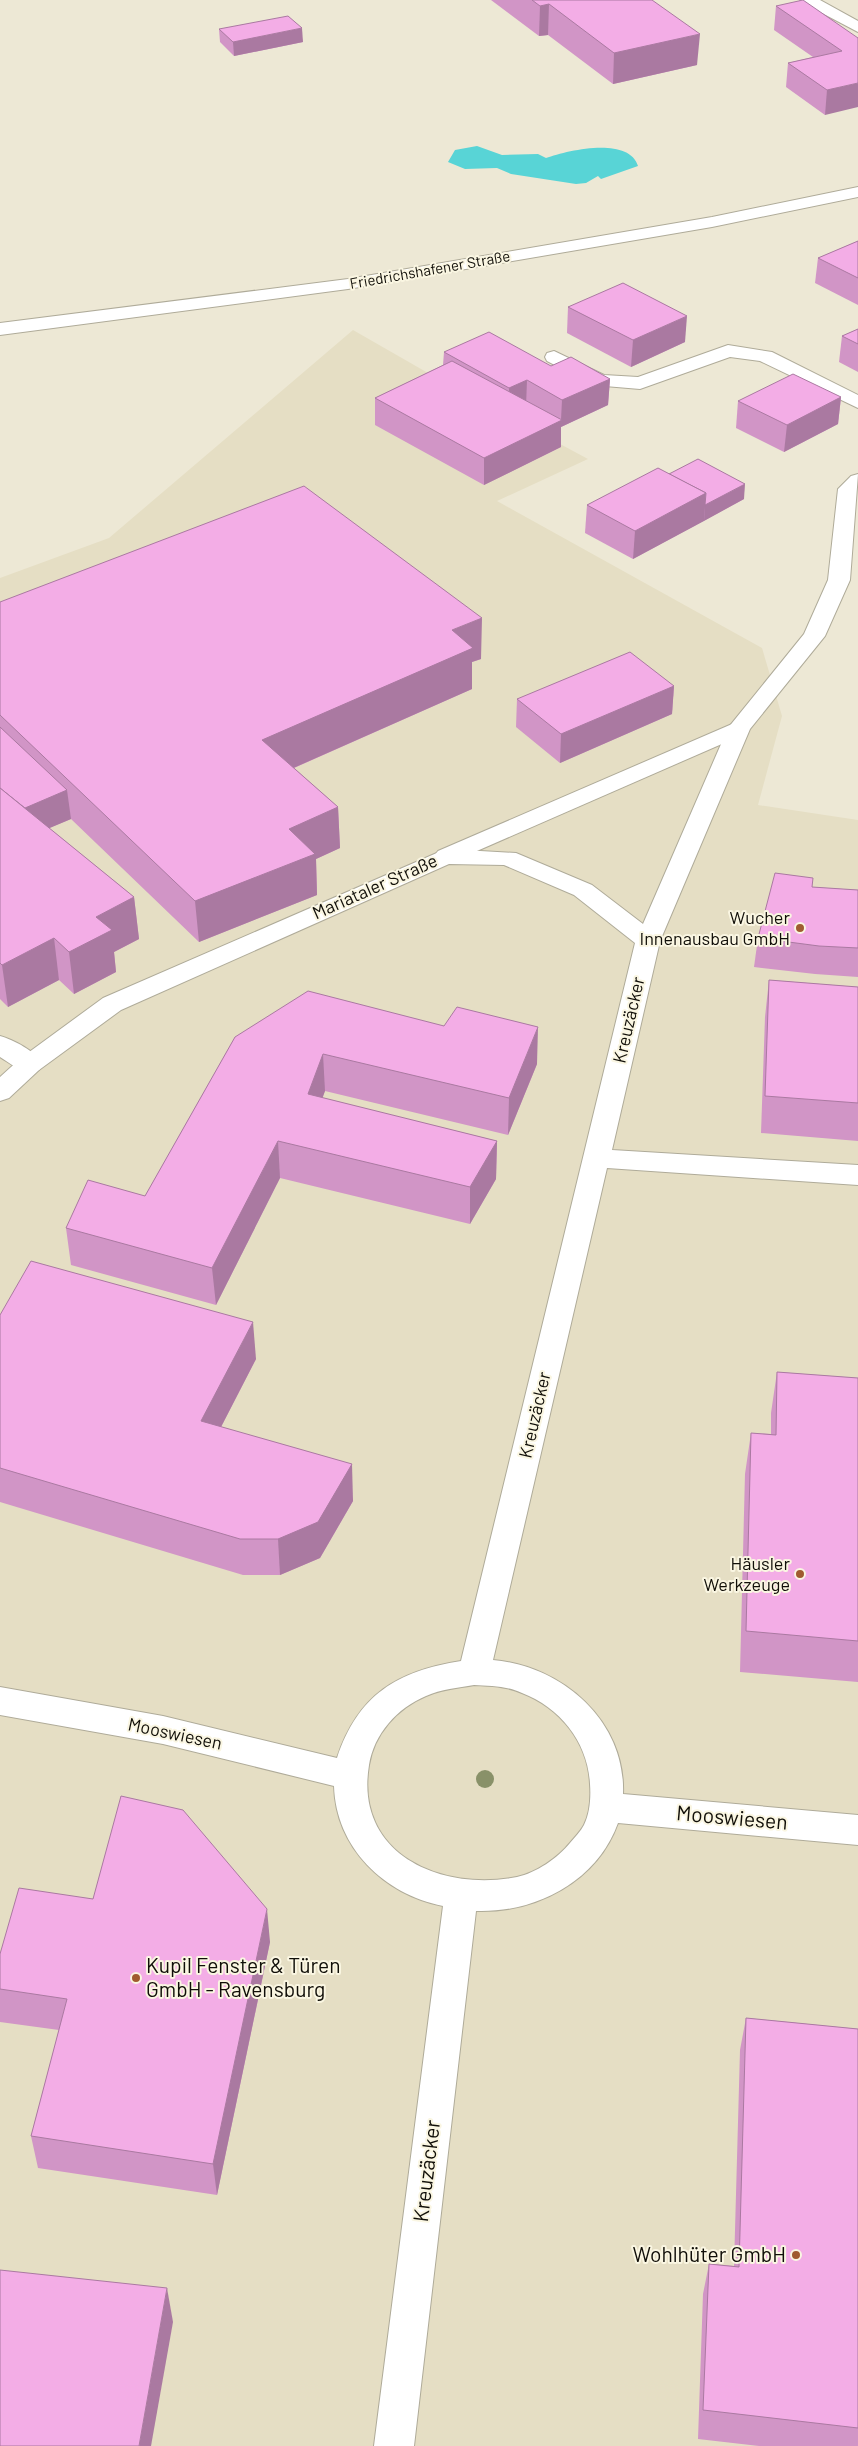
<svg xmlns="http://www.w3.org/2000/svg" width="858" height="2446" font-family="Barlow,sans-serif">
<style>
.built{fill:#e5dec4}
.water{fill:#58d4d6}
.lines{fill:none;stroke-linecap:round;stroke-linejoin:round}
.service-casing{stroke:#afab99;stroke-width:2}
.minor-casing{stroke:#afab99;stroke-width:2}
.secondary-casing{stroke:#afab99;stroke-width:2}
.service{fill:#fff;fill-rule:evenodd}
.minor{fill:#fff;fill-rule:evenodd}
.secondary{fill:#fff;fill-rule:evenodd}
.tree{fill:#899169}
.wall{fill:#d195c6}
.shaded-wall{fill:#aa79a1}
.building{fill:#f3ade6;stroke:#aa79a1}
.poi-dot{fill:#a05b2f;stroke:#faf6e2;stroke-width:2}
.labels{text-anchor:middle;stroke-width:4;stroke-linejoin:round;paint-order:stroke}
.far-street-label{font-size:15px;fill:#100e08;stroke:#faf6e2}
.street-label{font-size:18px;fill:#100e08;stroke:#faf6e2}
.poi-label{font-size:18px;fill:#100e08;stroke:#faf6e2;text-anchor:end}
.near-street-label{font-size:21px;fill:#100e08;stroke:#faf6e2}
.near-poi-label{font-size:21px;fill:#100e08;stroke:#faf6e2;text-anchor:start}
</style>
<rect width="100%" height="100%" fill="#ede8d5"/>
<polygon class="built" points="353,330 428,373 588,459 497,501 762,648 782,716 758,805 858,820 858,2446 0,2446 0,578 109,538"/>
<path class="water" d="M477,146L502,155L538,154L546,158C568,150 629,136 638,166L601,179L598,176L586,183L576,184L511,174L497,168L465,169L448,162L455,150Z"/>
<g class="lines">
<g class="service-casing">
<g id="service">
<polygon points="728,345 772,352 858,395 858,408 760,361 730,357 640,389 593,385 547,361 545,357 547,353 554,351 604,375 638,377"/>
<polygon points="739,721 747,723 750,728 747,733 454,861 446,863 438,861 434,856 438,851"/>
<path d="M0,1036C14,1040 35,1051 43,1064L39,1070C23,1075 13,1065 0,1057Z"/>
</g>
</g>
<g class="minor-casing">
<g id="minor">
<polygon points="800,0 820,0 858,21 858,32 803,3"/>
<path d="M858,474L850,580L825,636L750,729L660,941L612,1150L858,1165V1185L607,1168L493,1660C562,1666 626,1721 623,1794L858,1815V1845L618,1823C597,1881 537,1913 476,1911L414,2446H374L443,1906C384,1894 336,1848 334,1786L163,1744L0,1715V1687L163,1716L337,1758C358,1695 397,1671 461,1661L635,943L574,895L504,865L449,864L121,1010L39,1070L9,1098L0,1101V1077L21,1058L103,998L446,849L516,853L592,885L643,924L728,728L804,634L828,580L838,489L851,476ZM474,1685C490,1686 507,1686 522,1693C561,1708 588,1743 590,1784C591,1797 590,1813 584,1825C581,1831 575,1837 570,1843C558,1858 536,1873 517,1877C442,1892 354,1855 369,1765C374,1734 397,1708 426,1696C441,1689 458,1688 474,1685Z"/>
</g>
</g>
<g class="secondary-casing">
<polygon id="secondary" points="858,187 858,197 712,227 348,289 0,335 0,323 348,279 712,217"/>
</g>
<use href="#service" class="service"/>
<use href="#minor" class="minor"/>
<use href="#secondary" class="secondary"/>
</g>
<circle class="tree" cx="485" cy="1779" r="9"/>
<g class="wall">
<polygon points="491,0 652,0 697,65 613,84 548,35 539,36"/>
<polygon points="776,6 858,38 825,115 786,87 788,63 813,57 774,30"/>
<polygon points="219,29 303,42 234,56 220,42"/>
<polygon points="858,241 858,305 815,283 818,258"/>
<polygon points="568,307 685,342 631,367 567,333"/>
<polygon points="858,329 858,372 839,362 842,336"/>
<polygon points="444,352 551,366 610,379 608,405 561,427 561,447 484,485 375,425 375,398 443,365"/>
<polygon points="841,397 838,424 784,452 736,428 738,401"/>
<polygon points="669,474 744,499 633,559 585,533 587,505"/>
<polygon points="0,602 481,659 472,662 472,689 294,768 338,807 340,848 316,859 317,895 199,942 71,819 49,828 134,897 139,939 114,952 116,972 74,994 59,980 8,1007 0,999"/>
<polygon points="674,686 672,714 560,763 516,727 517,699"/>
<polygon points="812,887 858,890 858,977 815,974 754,967 758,938"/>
<polygon points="769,980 858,987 858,1141 761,1133 765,1017"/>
<polygon points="235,1037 537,1064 508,1135 325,1091 322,1098 497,1141 496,1179 470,1224 280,1178 216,1305 71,1265 66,1228 145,1196"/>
<polygon points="0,1315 256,1359 221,1427 353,1501 320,1558 280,1575 243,1575 0,1502"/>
<polygon points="777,1372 858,1378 858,1682 740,1672 745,1474 751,1433 771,1434 771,1413"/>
<polygon points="270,1942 217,2195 38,2168 31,2136 59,2030 0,2022 0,1954"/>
<polygon points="746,2018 858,2029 858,2446 759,2446 698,2439 703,2294 709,2264 734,2266 740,2050"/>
</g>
<g class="shaded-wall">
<polygon points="549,4 548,35 539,36 540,6"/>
<polygon points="302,28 303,42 234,56 233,42"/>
<polygon points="700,34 697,65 613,84 614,53"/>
<polygon points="858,83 858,107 825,115 827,90"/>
<polygon points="687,316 685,342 631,367 633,340"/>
<polygon points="610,379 608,405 561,427 561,447 484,485 484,458 561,420 562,400"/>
<polygon points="527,380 526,407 509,415 509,388"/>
<polygon points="841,397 838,424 784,452 787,425"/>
<polygon points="745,484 744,499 704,521 705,505"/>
<polygon points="706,493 704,521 633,559 635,531"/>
<polygon points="482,618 481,659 472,662 472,689 264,781 262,740 452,630"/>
<polygon points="674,686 672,714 560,763 561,734"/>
<polygon points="67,790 71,819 19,841 15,812"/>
<polygon points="338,807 340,848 316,859 317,895 199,942 195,901 289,829"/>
<polygon points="134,897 139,939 114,952 116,972 74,994 69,952 96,917"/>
<polygon points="54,938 59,980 8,1007 2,965"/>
<polygon points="538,1027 537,1064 508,1135 509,1098"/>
<polygon points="323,1054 325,1091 310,1132 308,1094"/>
<polygon points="278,1141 280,1178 216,1305 212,1268"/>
<polygon points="497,1141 496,1179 470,1224 470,1187"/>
<polygon points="253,1322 256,1359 205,1458 201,1421"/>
<polygon points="352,1464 353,1501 320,1558 280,1575 278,1539"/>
<polygon points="267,1909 270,1942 217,2195 213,2164"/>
<polygon points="167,2288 173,2322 151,2446 139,2446"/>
</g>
<g class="building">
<polygon points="532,0 652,0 700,34 614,53 549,4 540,6"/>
<polygon points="803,0 858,38 858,83 827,90 788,63 842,51 776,6"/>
<polygon points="288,16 302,28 233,42 219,29"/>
<polygon points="858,241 858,278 818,258"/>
<polygon points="623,283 687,316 633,340 568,307"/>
<polygon points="858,329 858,344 842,336"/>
<polygon points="489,332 551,366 571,357 610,379 562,400 527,380 509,388 444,352"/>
<polygon points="452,361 562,420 484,458 375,398"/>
<polygon points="793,374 841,397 787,425 738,401"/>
<polygon points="698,459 745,484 705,505 706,493 669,474"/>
<polygon points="658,468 706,493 635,531 587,505"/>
<polygon points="304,486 482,618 452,630 473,648 262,740 338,807 289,829 315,854 195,901 0,715 0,602"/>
<polygon points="630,652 674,686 561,734 517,699"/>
<polygon points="0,727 67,790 25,808 0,788"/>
<polygon points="0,788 134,897 96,917 112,930 69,952 54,938 2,965 0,963"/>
<polygon points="775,873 813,878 812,887 858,890 858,948 819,946 758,938"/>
<polygon points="769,980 858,987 858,1103 765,1096"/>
<polygon points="308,991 444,1026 457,1007 538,1027 509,1098 323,1054 308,1094 497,1141 470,1187 278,1141 212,1268 66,1228 88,1180 145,1196 235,1037"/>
<polygon points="31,1261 253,1322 201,1421 352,1464 318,1522 278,1539 240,1539 0,1468 0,1315"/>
<polygon points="777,1372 858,1378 858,1641 746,1631 751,1433 776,1435"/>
<polygon points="121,1796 183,1810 267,1909 213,2164 31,2136 67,1999 0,1989 0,1954 19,1888 93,1899"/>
<polygon points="746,2018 858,2029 858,2428 703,2410 709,2264 739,2267"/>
<polygon points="0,2270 167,2288 139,2446 0,2446"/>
</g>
<g class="poi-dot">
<circle cx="800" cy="928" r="5"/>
<circle cx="800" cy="1574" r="5"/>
<circle cx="136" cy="1978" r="5"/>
<circle cx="796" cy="2255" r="5"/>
</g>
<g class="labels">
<g class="far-street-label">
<text transform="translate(430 270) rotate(-10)" y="5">Friedrichshafener Straße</text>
</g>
<g class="street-label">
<text transform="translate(375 887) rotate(-24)" y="6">Mariataler Straße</text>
<text transform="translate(629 1020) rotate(-77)" y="6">Kreuzäcker</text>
<text transform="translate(535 1415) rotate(-77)" y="6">Kreuzäcker</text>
<text transform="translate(175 1734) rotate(12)" y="6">Mooswiesen</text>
</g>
<g class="poi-label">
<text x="790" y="924">Wucher<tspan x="790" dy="21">Innenausbau GmbH</tspan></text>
<text x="790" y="1570">Häusler<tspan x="790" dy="21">Werkzeuge</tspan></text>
</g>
<g class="near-street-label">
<text transform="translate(732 1818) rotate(5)" y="7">Mooswiesen</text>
<text transform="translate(427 2171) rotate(-83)" y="7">Kreuzäcker</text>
</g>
<g class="near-poi-label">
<text x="146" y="1973">Kupil Fenster &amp; Türen<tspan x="146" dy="24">GmbH - Ravensburg</tspan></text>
<text x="786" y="2262" text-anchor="end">Wohlhüter GmbH</text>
</g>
</g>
</svg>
